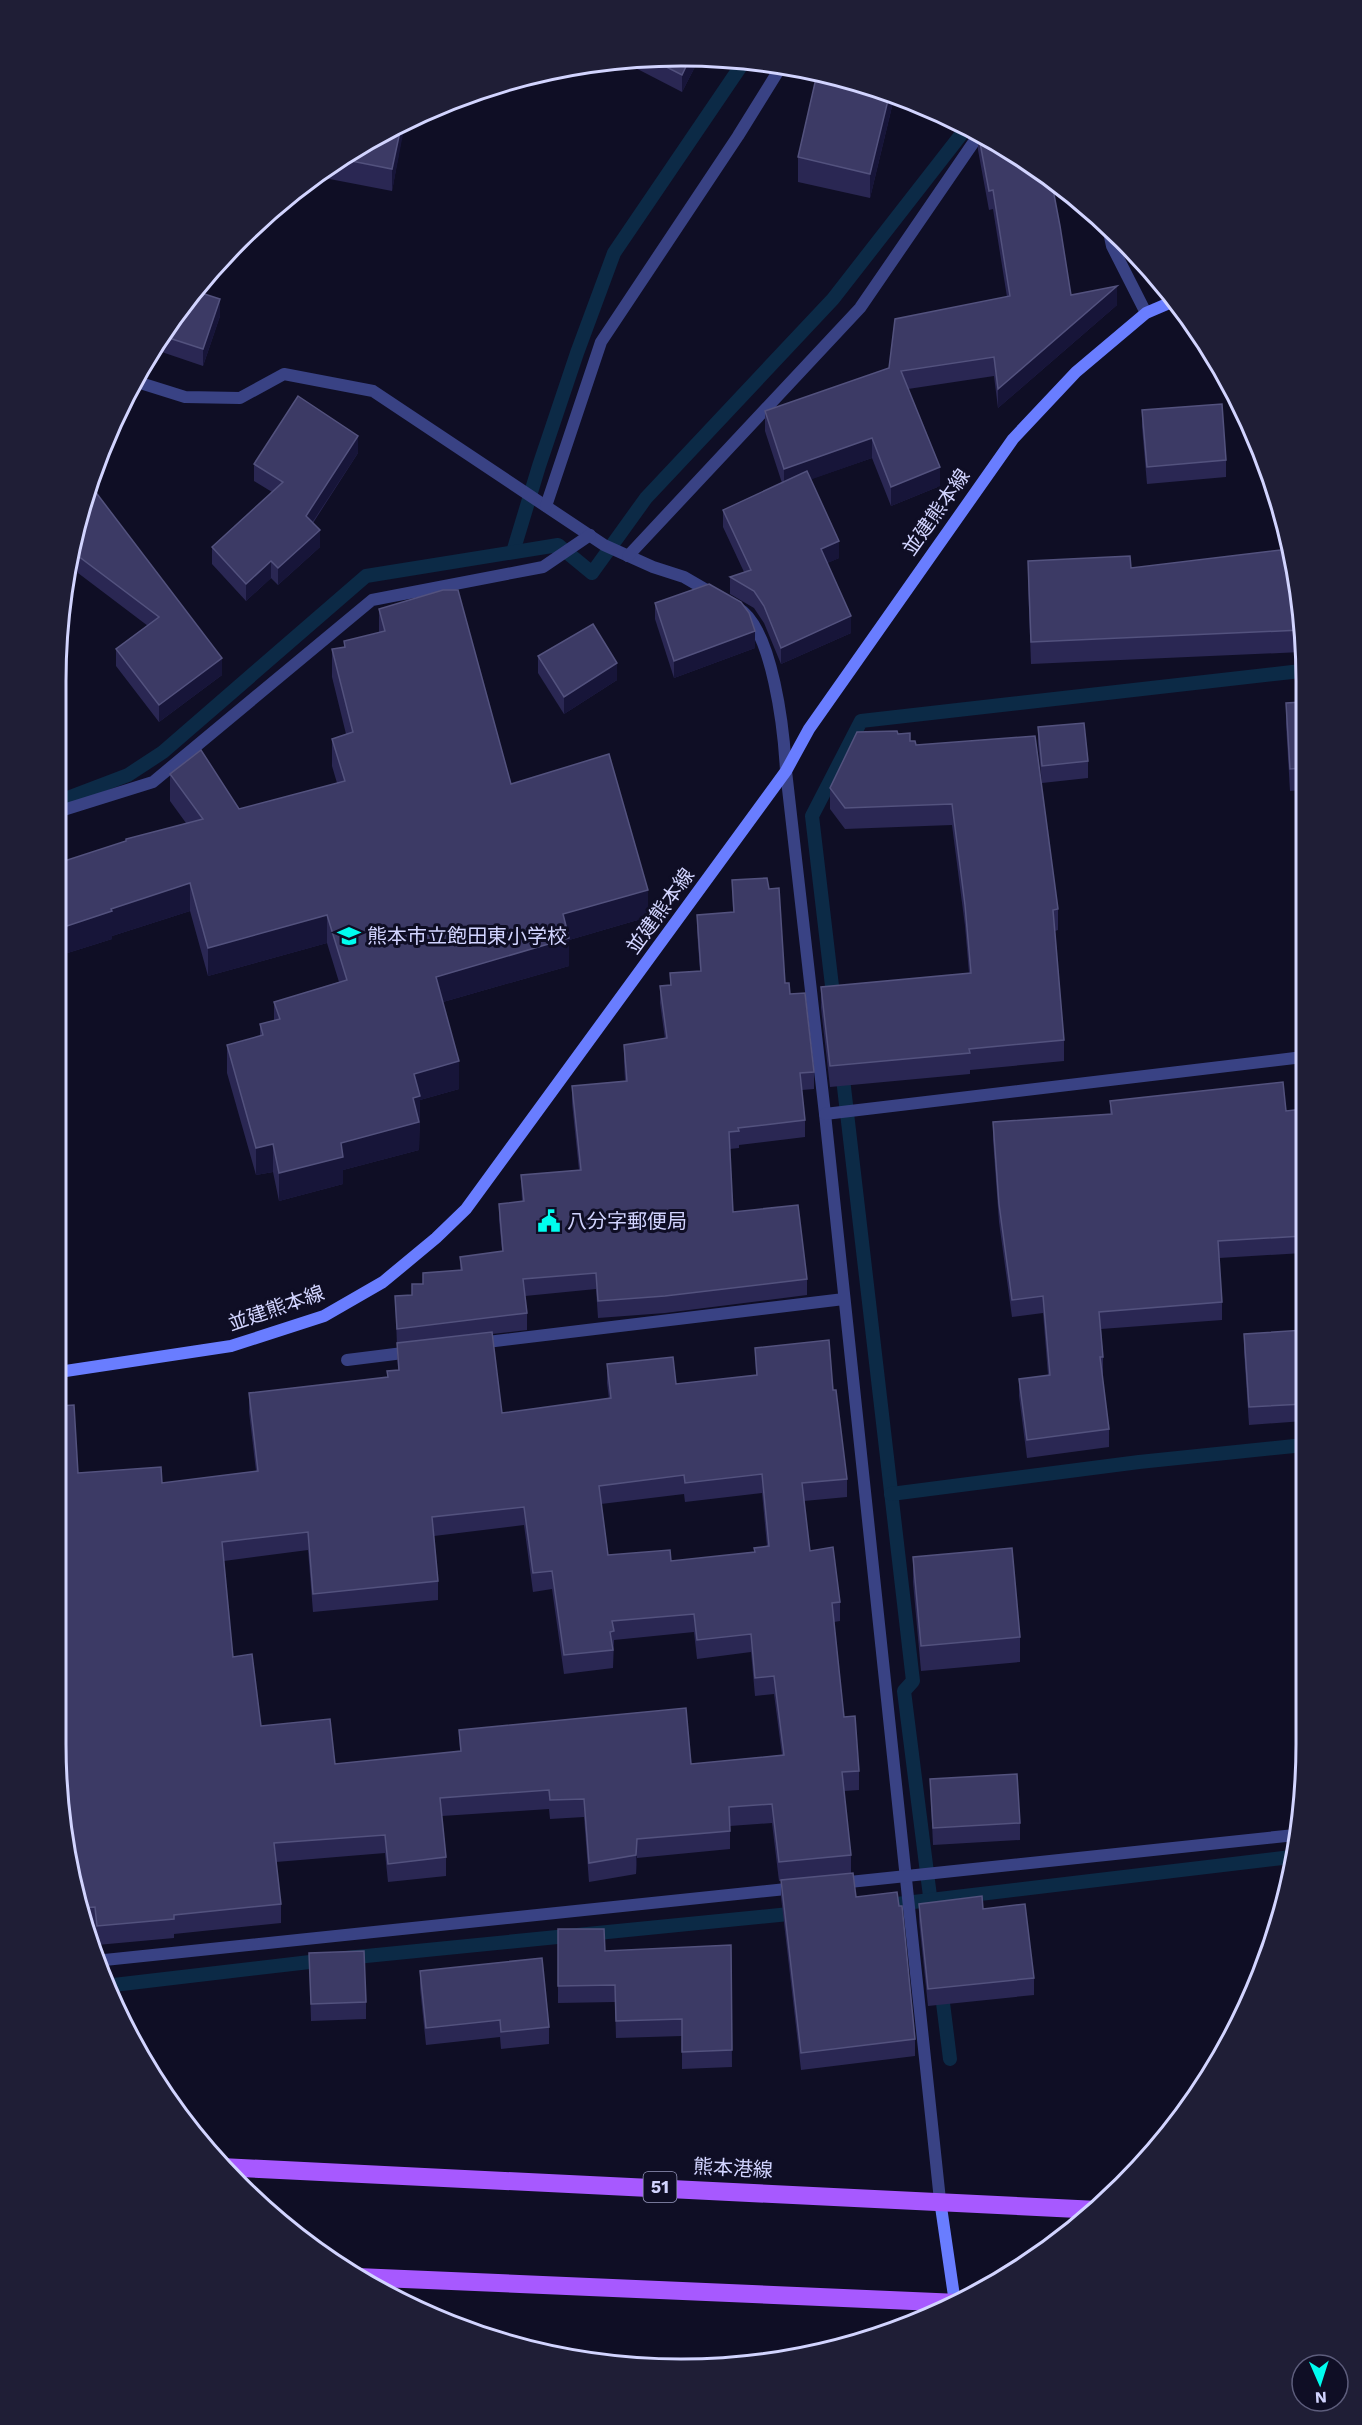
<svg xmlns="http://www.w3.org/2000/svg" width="1362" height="2425" font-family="'Work Sans','Noto Sans JP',sans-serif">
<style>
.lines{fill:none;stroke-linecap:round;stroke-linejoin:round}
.stream{stroke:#0c2a46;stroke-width:14}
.lane{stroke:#394284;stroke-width:12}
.street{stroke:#394284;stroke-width:12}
.secondary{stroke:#697dff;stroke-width:12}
.primary{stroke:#a759ff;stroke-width:18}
.wall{fill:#2a2753;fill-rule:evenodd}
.shaded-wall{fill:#171539}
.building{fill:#3c3a65;stroke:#53527e;stroke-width:1.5;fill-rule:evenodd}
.labels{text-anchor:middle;stroke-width:6;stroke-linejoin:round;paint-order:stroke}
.shield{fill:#0f0e25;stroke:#9899be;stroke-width:1.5}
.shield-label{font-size:18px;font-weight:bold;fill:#d2d4ff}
.street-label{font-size:20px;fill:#d2d4ff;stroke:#0f0e25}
.poi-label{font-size:20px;fill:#d2d4ff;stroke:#0f0e25;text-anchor:start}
.rim{fill:none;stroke:#d2d4ff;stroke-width:3}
</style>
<rect width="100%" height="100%" fill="#0f0e25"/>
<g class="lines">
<g class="stream">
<polyline points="513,552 539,466 577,353 614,253 745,60"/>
<polyline points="57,802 128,775 163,752 366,576 558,545 592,573 646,498 833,299 967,127"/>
<polyline points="834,1003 812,816 861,721 1301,671"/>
<polyline points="842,1070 913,1681 904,1691 933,1920"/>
<polyline points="891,1494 1139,1462 1304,1445"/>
<polyline points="880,1906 1291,1857"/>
<polyline points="346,1958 799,1913"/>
<polyline points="105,1986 327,1960"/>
<polyline points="941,1987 950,2059"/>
</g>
<g class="lane">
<polyline points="479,1343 844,1299"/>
<polyline points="347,1360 411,1352"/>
</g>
<g class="street">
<polyline points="1108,227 1112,246 1146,313"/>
<polyline points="134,381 185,397 240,398 284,374 373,391 604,545 653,567 684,577 715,595"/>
<polyline points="546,506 601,342 738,136 782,65"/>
<polyline points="628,556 860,308 980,133"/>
<path d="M738,608C773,628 784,732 786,771L825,1114L940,2200"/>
<polyline points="57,812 153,782 372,600 543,567 590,535"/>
<polyline points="825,1114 1303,1057"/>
<polyline points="840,1883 1295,1835"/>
<polyline points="95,1961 796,1888"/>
</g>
<g class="secondary">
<polyline points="59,1372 231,1346 324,1316 383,1282 436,1238 466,1209 786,771 809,729 1013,439 1076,372 1146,313 1174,301"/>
<polyline points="940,2200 955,2303"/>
</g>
<g class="primary">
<polyline points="221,2167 1098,2210"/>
<polyline points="357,2277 959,2303"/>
</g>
</g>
<g class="wall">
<polygon points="640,57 699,59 682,92 620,60"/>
<polygon points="882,89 895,94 870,198 798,182 798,157"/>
<polygon points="405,120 392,191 314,176"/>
<polygon points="978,132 1071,295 1117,305 998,408 994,376 908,389 940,486 891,506 872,458 811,479 839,558 827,563 851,633 781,664 764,623 754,608 730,594 730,577 744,572 723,527 723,510 782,483 765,431 765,411 889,368 1007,297 993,209 989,210 978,150"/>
<polygon points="1140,259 1152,273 1146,276"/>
<polygon points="195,291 220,316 203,366 153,349"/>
<polygon points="1142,410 1226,460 1226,477 1147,484 1142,427"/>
<polygon points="358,453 313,523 320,547 278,585 271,578 246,601 212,564 212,547 272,492 254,481 254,464"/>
<polygon points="77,519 222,675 159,722 116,666 116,649 148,626 78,573 66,582"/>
<polygon points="1028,561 1131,568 1301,600 1301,652 1031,664 1028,582"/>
<polygon points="655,603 755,648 674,678 655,619"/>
<polygon points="379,609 511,784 648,917 569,940 569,966 443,1002 459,1089 420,1100 419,1150 343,1170 343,1184 279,1201 273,1172 256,1175 227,1073 227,1045 260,1036 260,1024 274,1021 274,1002 339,982 327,943 208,976 190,911 112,936 112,939 58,956 58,863 186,823 170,801 170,774 239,809 337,783 332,766 332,739 346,734 332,677 332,649 344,647 344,641 379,633"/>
<polygon points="538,656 617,680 564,714 538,673"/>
<polygon points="1302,702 1302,790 1290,791 1286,724 1286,703"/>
<polygon points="1038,727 1088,761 1088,778 1042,783 1038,744"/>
<polygon points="898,734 916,745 1058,909 1058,930 1055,931 1064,1040 1064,1061 970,1070 970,1074 830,1087 821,1008 821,987 969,973 965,926 952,825 845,829 830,809 830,788"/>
<polygon points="1299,858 1302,858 1302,905 1299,876"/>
<path d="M732,880L785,983L790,994L814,1072V1089L802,1090L805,1120V1137L739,1145V1148L730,1149L733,1212L807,1279V1295L665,1313L598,1318L596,1289L525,1296L527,1313V1330L492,1334L502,1413L609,1399L607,1383V1364L676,1384L756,1375L755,1348L833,1390L847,1479V1497L804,1501L810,1551L840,1602V1621L834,1622L844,1717L859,1771V1790L844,1791L851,1855V1873L856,1897L915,2039V2056L801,2070L781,1897V1881H779L772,1823L730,1826V1849L637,1858L636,1874L589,1882L584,1817L550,1819L549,1809L442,1816L446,1857V1876L388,1882L385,1853L276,1862L281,1904V1923L174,1934V1938L97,1945L95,1926L84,1927L74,1882L72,1863H70L61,1826L78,1473L162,1483L256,1471L249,1412V1393L387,1377V1371L398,1370L395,1296L412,1295V1284H423V1273L460,1270V1257L502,1251L499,1220V1204L522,1202L521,1175L579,1170L572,1103V1086L625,1081L624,1062V1045L665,1039L660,1003V986L670,985V973L700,971L697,931V915L733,912ZM762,1493L767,1546L754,1548V1552L671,1561L608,1555L601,1504L684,1494L685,1502ZM524,1525L533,1592L552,1589L564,1674L613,1668L614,1640L694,1632L697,1659L751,1652L755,1696L774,1694L782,1755L691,1764L459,1730L460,1751L335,1764L261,1726L233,1657L224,1561L308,1550L313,1612L438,1600V1581L434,1536Z"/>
<polygon points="1110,1101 1286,1111 1303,1109 1303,1253 1219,1258 1222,1302 1222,1320 1101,1329 1103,1357 1103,1374 1102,1374 1109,1429 1109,1447 1027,1458 1019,1396 1019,1379 1048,1375 1043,1313 1012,1317 999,1222 993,1140 993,1122 1110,1114"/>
<polygon points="1304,1330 1304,1421 1249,1425 1244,1351 1244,1334"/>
<polygon points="913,1557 1020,1637 1020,1662 921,1671 913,1582"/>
<polygon points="930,1779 1020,1823 1020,1840 933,1845"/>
<polygon points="919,1904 983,1909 1034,1978 1034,1995 928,2006 919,1921"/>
<polygon points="558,1929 605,1951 731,1945 732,2067 682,2069 682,2036 616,2038 615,2002 558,2003"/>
<polygon points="309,1953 366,2002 366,2019 311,2021"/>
<polygon points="420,1971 549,2027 549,2044 501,2049 500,2037 426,2045 420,1988"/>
</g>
<g class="shaded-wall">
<polygon points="690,58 699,59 682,92 682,75"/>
<polygon points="890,92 895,94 870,198 870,174"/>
<polygon points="406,119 392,191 392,169 402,122"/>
<polygon points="1146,267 1152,273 1146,276"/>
<polygon points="1117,286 1117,305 998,408 998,389"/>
<polygon points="220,299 220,316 203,366 203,349"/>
<polygon points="358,436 358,453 306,532 306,516"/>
<polygon points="872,438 872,458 784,489 784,469"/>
<polygon points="106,450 106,458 100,463"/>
<polygon points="940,467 940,486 891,506 891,487"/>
<polygon points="320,530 320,547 278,585 278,568"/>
<polygon points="839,541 839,558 821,566 821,549"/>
<polygon points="78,556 78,573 66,582 70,563"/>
<polygon points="271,561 271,578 246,601 246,584"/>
<polygon points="851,616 851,633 781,664 781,648"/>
<polygon points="755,631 755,648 674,678 674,661"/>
<polygon points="222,658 222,675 159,722 159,705"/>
<polygon points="617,663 617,680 564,714 564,697"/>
<polygon points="190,883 190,911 112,936 112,939 58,956 58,929 111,909"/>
<polygon points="648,890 648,917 569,940 569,966 436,1004 436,977 563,914"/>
<polygon points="327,915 327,943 208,976 208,948"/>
<polygon points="459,1061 459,1089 420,1100 419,1150 343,1170 343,1184 279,1201 279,1173 341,1143 413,1098 414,1074"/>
<polygon points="273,1144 273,1172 256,1175 256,1148"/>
<polygon points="637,1839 637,1858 636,1874 636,1855"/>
</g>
<g class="building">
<polygon points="647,57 690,58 682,75"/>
<polygon points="817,74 882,89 890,92 870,174 798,157"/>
<polygon points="402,122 392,169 341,159"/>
<polygon points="978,132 994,139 1052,184 1060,226 1071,295 1117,286 998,389 994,357 901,371 940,467 891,487 872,438 784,469 765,411 889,368 895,319 1010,296 993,190 989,191"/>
<polygon points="195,291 220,299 203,349 163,336"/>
<polygon points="298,396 358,436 306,516 320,530 278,568 271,561 246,584 212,547 283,482 254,464"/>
<polygon points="1222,404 1226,460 1147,467 1142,410"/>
<polygon points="807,471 839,541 821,549 851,616 781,648 764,606 754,591 730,577 751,570 723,510"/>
<polygon points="91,486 222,658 159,705 116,649 159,617 78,556 70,563 77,519"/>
<polygon points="1289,549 1301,600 1301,630 1031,642 1028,561 1130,556 1131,568"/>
<polygon points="709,584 741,602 749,613 755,631 674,661 655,603"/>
<polygon points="443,590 458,590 511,784 609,754 648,890 563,914 569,938 436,977 459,1061 414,1074 420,1096 413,1098 419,1122 341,1143 343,1157 279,1173 273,1144 256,1148 227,1045 263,1035 260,1024 280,1019 274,1002 347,980 327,915 208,948 190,883 111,909 112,911 58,929 58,863 126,841 126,839 203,819 170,774 201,750 239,809 345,781 332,739 353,732 332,649 345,647 344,641 385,631 379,609"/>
<polygon points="593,624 617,663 564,697 538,656"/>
<polygon points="1302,702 1302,768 1290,769 1286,703"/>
<polygon points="1084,723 1088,761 1042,766 1038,727"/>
<polygon points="897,731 898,734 910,733 910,741 915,741 916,745 1035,736 1058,909 1053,910 1064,1040 969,1049 970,1053 830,1066 821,987 971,973 965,905 952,804 845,808 830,788 857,732"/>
<polygon points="1299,858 1302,858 1302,887"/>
<polygon points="767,878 769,889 779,888 785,983 789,983 790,994 805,993 814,1072 800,1073 805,1120 738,1128 739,1131 729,1132 733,1212 798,1205 807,1279 665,1296 598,1301 596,1273 523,1279 527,1313 397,1329 395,1296 412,1295 412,1284 423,1284 423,1273 462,1270 460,1257 503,1251 499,1204 524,1201 521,1175 581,1170 572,1086 627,1081 624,1045 667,1038 660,986 671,985 670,973 701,971 697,915 734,912 732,880"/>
<polygon points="1283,1082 1286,1111 1303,1109 1303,1236 1218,1241 1222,1302 1099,1312 1103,1357 1100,1357 1109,1429 1027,1440 1019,1379 1050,1375 1043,1296 1012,1300 999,1204 993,1122 1112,1114 1110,1101"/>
<polygon points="1304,1330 1304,1404 1249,1407 1244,1334"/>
<path d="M492,1332L502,1413L611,1398L607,1364L673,1357L676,1384L757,1375L755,1348L829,1340L833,1390H836L847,1479L802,1483L810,1551L833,1547L840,1602L832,1603L844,1717L855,1716L859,1771L842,1772L851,1855L779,1862L772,1804L729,1807L730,1831L637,1839L636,1855L589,1863L584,1799L550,1800L549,1790L440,1798L446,1857L388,1864L385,1835L274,1843L281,1904L174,1915V1919L97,1926L95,1907L80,1908L77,1896L72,1844L65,1845L61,1826L59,1406L74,1405L78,1473L161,1467L162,1483L258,1471L249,1393L388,1377L387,1371L399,1370L397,1343ZM762,1474L769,1546L754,1548L755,1552L671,1561L670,1550L608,1555L599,1486L684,1475L685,1483ZM524,1507L533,1573L552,1571L564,1655L613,1650L610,1632L614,1631L612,1621L694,1614L697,1640L751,1634L755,1678L774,1676L784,1755L691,1764L686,1708L459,1730L461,1751L335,1764L330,1719L261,1726L252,1654L233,1657L222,1542L308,1532L313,1594L438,1581L432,1517Z"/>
<polygon points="1012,1548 1020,1637 921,1646 913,1557"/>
<polygon points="1017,1774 1020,1823 933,1828 930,1779"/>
<polygon points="853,1873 856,1897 897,1892 899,1906 902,1906 915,2039 801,2053 781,1880"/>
<polygon points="982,1896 983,1909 1025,1904 1034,1978 928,1989 919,1904"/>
<polygon points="558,1929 604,1929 605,1951 731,1945 732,2050 682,2052 682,2019 616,2021 615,1985 558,1986"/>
<polygon points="364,1951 366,2002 311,2004 309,1953"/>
<polygon points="542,1958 549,2027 501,2032 500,2020 426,2028 420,1971"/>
</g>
<defs>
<g id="school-bare" transform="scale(1.8)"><path d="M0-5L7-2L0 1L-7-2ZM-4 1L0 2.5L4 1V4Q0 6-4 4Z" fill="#00fdef" stroke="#0f0e25" stroke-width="2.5" paint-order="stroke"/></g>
<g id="civic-bare" transform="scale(1.8)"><path d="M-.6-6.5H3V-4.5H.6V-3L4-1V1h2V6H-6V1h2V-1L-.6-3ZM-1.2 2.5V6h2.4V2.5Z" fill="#00fdef" stroke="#0f0e25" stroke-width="2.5" paint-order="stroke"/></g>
</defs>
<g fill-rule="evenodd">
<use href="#school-bare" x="349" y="936"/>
<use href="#civic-bare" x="549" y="1221"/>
</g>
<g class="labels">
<rect class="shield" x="643.5" y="2172" width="33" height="30" rx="4.5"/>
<g class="shield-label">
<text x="660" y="2193">51</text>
</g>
<g class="street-label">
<text transform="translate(936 512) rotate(-55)" y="7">並建熊本線</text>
<text transform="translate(660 911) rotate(-54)" y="7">並建熊本線</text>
<text transform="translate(276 1308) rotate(-19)" y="7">並建熊本線</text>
<text transform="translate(733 2168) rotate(3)" y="7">熊本港線</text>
</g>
<g class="poi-label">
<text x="367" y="943">熊本市立飽田東小学校</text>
<text x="567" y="1228">八分字郵便局</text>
</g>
</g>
<path d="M0 0H1362V2425H0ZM681 66H681A615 615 0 0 1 1296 681V1744A615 615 0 0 1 681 2359H681A615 615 0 0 1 66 1744V681A615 615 0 0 1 681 66Z" fill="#1f1e36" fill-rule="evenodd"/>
<path class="rim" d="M681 66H681A615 615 0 0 1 1296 681V1744A615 615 0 0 1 681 2359H681A615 615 0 0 1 66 1744V681A615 615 0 0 1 681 66Z"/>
<g transform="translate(1320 2383) rotate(177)"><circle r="28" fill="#0f0e25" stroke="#5d5d7c" stroke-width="1.5"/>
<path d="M0-4.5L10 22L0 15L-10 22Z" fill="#00fdef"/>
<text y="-9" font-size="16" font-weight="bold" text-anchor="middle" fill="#d2d4ff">N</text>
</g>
</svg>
